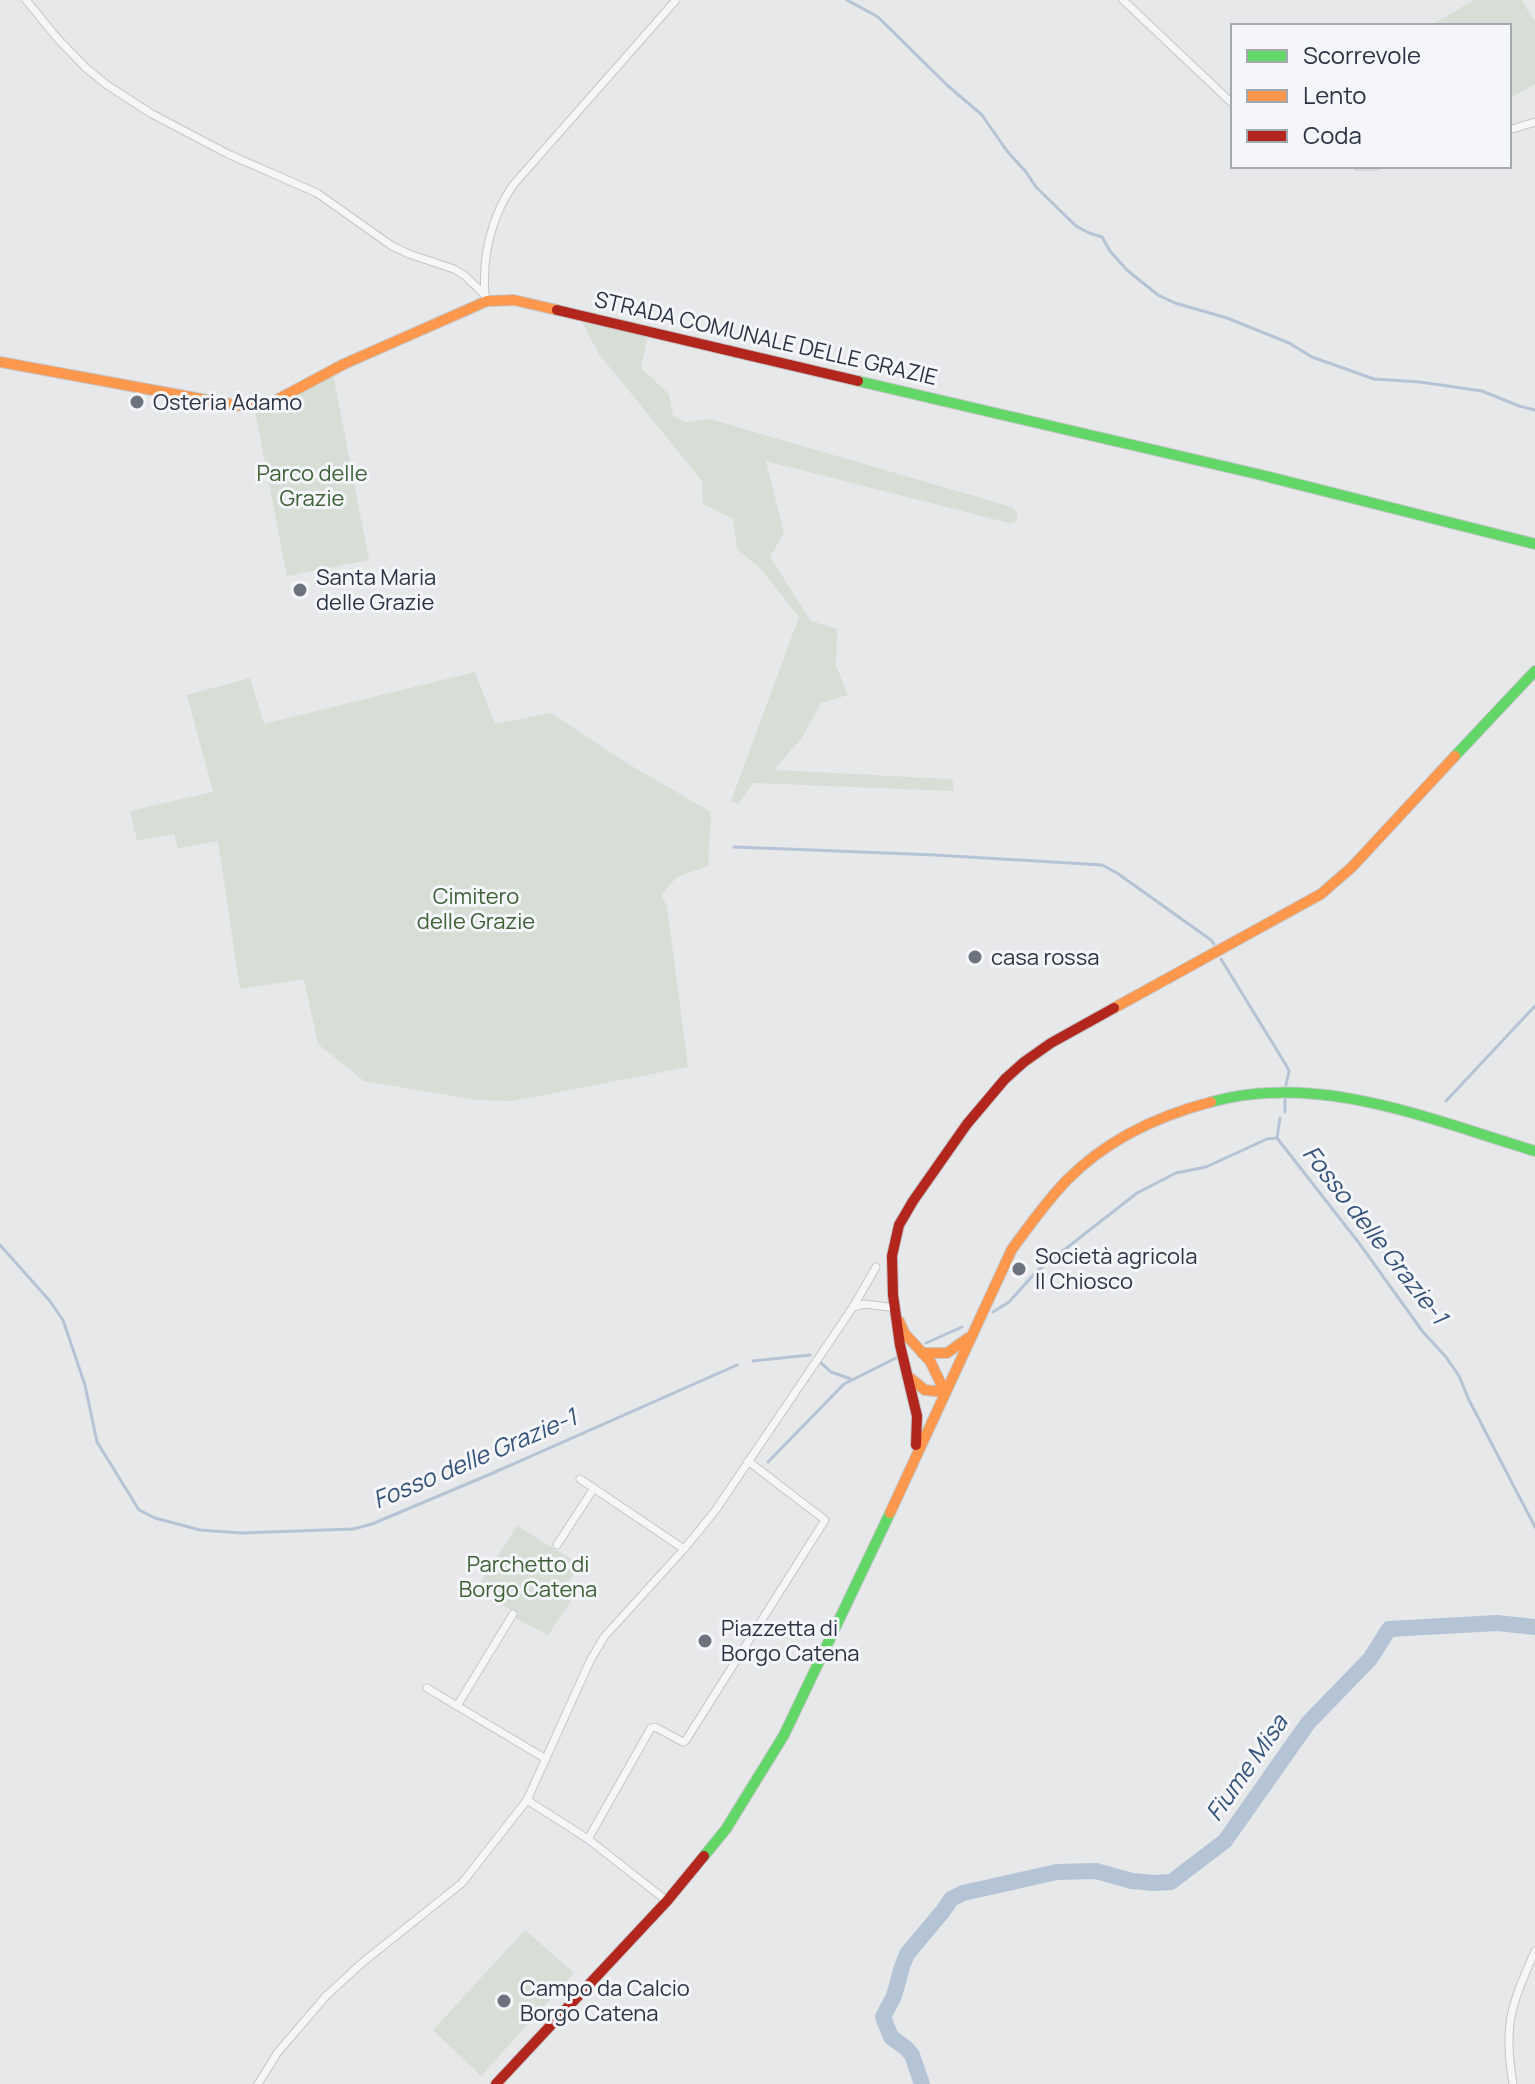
<svg xmlns="http://www.w3.org/2000/svg" width="1535" height="2084" font-family="Manrope,sans-serif">
<style>
.green{fill:#d6ded6}
.lines{fill:none;stroke-linecap:round;stroke-linejoin:round}
.stream{stroke:#b4c4d5;stroke-width:3}
.river{stroke:#b4c4d5;stroke-width:16}
.street-casing{stroke:#c4c6c8;stroke-width:9}
.fast-casing{stroke:#c4c6c8;stroke-width:12}
.slow-casing{stroke:#c4c6c8;stroke-width:12}
.jam-casing{stroke:#c4c6c8;stroke-width:12}
.street{stroke:#f5f6f7;stroke-width:7}
.fast{stroke:#63d668;stroke-width:10}
.slow{stroke:#ff974d;stroke-width:10}
.jam{stroke:#b3261e;stroke-width:10}
.poi-dot{fill:#6c737f;stroke:#f4f6f9;stroke-width:3}
.labels{text-anchor:middle;stroke-width:6;stroke-linejoin:round;paint-order:stroke}
.street-label{font-size:22px;fill:#2b3445;stroke:#f4f6f9}
.poi-label{font-size:22px;fill:#2b3445;stroke:#f4f6f9;text-anchor:start}
.park-label{font-size:22px;fill:#3f6138;stroke:#f4f6f9}
.water-label{font-size:24px;font-style:italic;fill:#34527a;stroke:#f4f6f9}
</style>
<rect width="100%" height="100%" fill="#e6e8ea"/>
<g class="green">
<polygon points="1474,0 1522,0 1535,21 1535,84 1509,99 1509,26 1430,26"/>
<polygon points="581,320 648,334 641,368 669,394 673,416 686,422 710,419 1012,507 1018,514 1015,522 1009,523 766,461 784,533 770,557 811,621 837,629 836,666 848,695 821,703 803,736 774,770 950,779 953,781 953,791 753,783 738,804 731,801 799,617 760,568 737,549 733,519 703,504 702,481 599,354"/>
<polygon points="333,374 369,560 287,576 255,411"/>
<polygon points="475,672 495,724 551,713 630,765 711,812 708,866 677,877 661,895 667,906 688,1067 513,1101 478,1100 364,1081 318,1044 304,979 240,989 218,841 178,848 174,834 137,841 130,811 213,792 187,695 250,678 264,724"/>
<polygon points="517,1526 581,1565 560,1592 571,1601 548,1635 515,1618 516,1613 476,1589"/>
<polygon points="525,1930 574,1973 481,2076 433,2030"/>
</g>
<g class="lines">
<g class="stream">
<polyline points="847,0 878,17 947,85 982,115 1007,151 1026,172 1036,187 1076,226 1089,233 1102,237 1110,251 1127,270 1158,295 1175,303 1227,318 1289,343 1312,357 1374,379 1420,382 1482,391 1519,406 1535,410"/>
<polyline points="734,847 935,855 1102,865 1117,873 1211,940 1214,944"/>
<polyline points="1221,959 1286,1065 1289,1071 1286,1085"/>
<polyline points="1285,1097 1285,1112"/>
<polyline points="1446,1101 1535,1006"/>
<polyline points="1277,1138 1359,1243 1423,1332 1446,1357 1459,1376 1469,1400 1535,1527"/>
<polyline points="1277,1138 1280,1118"/>
<polyline points="0,1245 49,1300 63,1320 85,1385 97,1442 139,1510 155,1518 200,1530 241,1533 353,1529 372,1524 493,1473 737,1365"/>
<polyline points="993,1312 1009,1302 1036,1272 1137,1193 1176,1173 1206,1167 1267,1139 1277,1138"/>
<polyline points="926,1343 962,1327"/>
<polyline points="753,1361 810,1355"/>
<polyline points="820,1362 831,1372 851,1379"/>
<polyline points="768,1462 844,1384 900,1356"/>
</g>
<polyline class="river" points="922,2084 912,2055 906,2048 891,2037 883,2017 894,1996 902,1967 907,1954 943,1911 951,1899 963,1893 1057,1872 1096,1871 1132,1881 1154,1883 1171,1882 1225,1841 1308,1723 1370,1659 1389,1629 1497,1623 1535,1627"/>
<g class="street-casing">
<g id="street">
<polyline points="26,0 58,39 86,68 107,85 152,114 228,154 317,193 392,246 409,254 454,269 464,275 484,294"/>
<polyline points="1123,0 1233,104"/>
<polyline points="1509,130 1535,122"/>
<polyline points="1358,166 1376,166"/>
<path d="M485,295C482,257 491,216 514,184L676,0"/>
<polyline points="853,1307 865,1304 896,1308"/>
<polyline points="580,1479 684,1549"/>
<polyline points="557,1545 594,1488"/>
<polyline points="427,1688 546,1759"/>
<polyline points="457,1706 513,1614"/>
<polyline points="527,1800 588,1839"/>
<polyline points="667,1901 588,1839 651,1728 655,1727 683,1742 686,1740 825,1520 748,1461"/>
<polyline points="258,2084 278,2052 326,1996 363,1962 462,1883 527,1800 590,1661 604,1637 684,1549 715,1511 853,1307 876,1267"/>
<path d="M1513,2084C1503,2024 1511,2006 1535,1951"/>
</g>
</g>
<g class="fast-casing">
<g id="fast">
<polyline points="858,381 1257,474 1535,544"/>
<polyline points="1455,756 1535,671"/>
<path d="M1211,1102C1321,1072 1431,1120 1535,1151"/>
<polyline points="704,1856 726,1829 784,1735 890,1513"/>
</g>
</g>
<g class="slow-casing">
<g id="slow">
<polyline points="0,362 234,405 257,407 271,403 344,364 487,301 514,300 557,310"/>
<polyline points="1114,1008 1321,894 1352,867 1455,756"/>
<polyline points="899,1321 905,1334 930,1361 945,1392"/>
<polyline points="922,1353 947,1353 968,1338"/>
<polyline points="910,1378 925,1390 945,1392"/>
<path d="M890,1513L1012,1249C1029,1226 1046,1202 1066,1181C1105,1141 1157,1116 1211,1102"/>
</g>
</g>
<g class="jam-casing">
<g id="jam">
<polyline points="557,310 858,381"/>
<polyline points="916,1445 917,1416 900,1345 893,1295 892,1256 899,1225 913,1201 967,1124 1005,1079 1024,1062 1051,1043 1114,1008"/>
<polyline points="496,2084 667,1901 704,1856"/>
</g>
</g>
<use href="#street" class="street"/>
<use href="#fast" class="fast"/>
<use href="#slow" class="slow"/>
<use href="#jam" class="jam"/>
</g>
<g class="poi-dot">
<circle cx="137" cy="402" r="8"/>
<circle cx="300" cy="590" r="8"/>
<circle cx="975" cy="957" r="8"/>
<circle cx="1019" cy="1269" r="8"/>
<circle cx="705" cy="1641" r="8"/>
<circle cx="504" cy="2001" r="8"/>
</g>
<g class="labels">
<g class="street-label">
<text transform="translate(766 338) rotate(13)" y="8">STRADA COMUNALE DELLE GRAZIE</text>
</g>
<g class="poi-label">
<text x="153" y="410">Osteria Adamo</text>
<text x="316" y="585">Santa Maria<tspan x="316" dy="25">delle Grazie</tspan></text>
<text x="991" y="965">casa rossa</text>
<text x="1035" y="1264">Società agricola<tspan x="1035" dy="25">Il Chiosco</tspan></text>
<text x="721" y="1636">Piazzetta di<tspan x="721" dy="25">Borgo Catena</tspan></text>
<text x="520" y="1996">Campo da Calcio<tspan x="520" dy="25">Borgo Catena</tspan></text>
</g>
<g class="park-label">
<text x="312" y="481">Parco delle<tspan x="312" dy="25">Grazie</tspan></text>
<text x="476" y="904">Cimitero<tspan x="476" dy="25">delle Grazie</tspan></text>
<text x="528" y="1572">Parchetto di<tspan x="528" dy="25">Borgo Catena</tspan></text>
</g>
<g class="water-label">
<text transform="translate(1375 1235) rotate(52)" y="8">Fosso delle Grazie-1</text>
<text transform="translate(475 1459) rotate(-23)" y="8">Fosso delle Grazie-1</text>
<text transform="translate(1247 1768) rotate(-55)" y="8">Fiume Misa</text>
</g>
</g>
<rect x="1231" y="24" width="280" height="144" fill="#f4f6f9" stroke="#a4a8b1" stroke-width="2"/>
<rect x="1247" y="50" width="40" height="12" fill="#63d668" stroke="#a4a8b1" stroke-width="2"/>
<text x="1303" y="64" font-size="24" fill="#2b3445">Scorrevole</text>
<rect x="1247" y="90" width="40" height="12" fill="#ff974d" stroke="#a4a8b1" stroke-width="2"/>
<text x="1303" y="104" font-size="24" fill="#2b3445">Lento</text>
<rect x="1247" y="130" width="40" height="12" fill="#b3261e" stroke="#a4a8b1" stroke-width="2"/>
<text x="1303" y="144" font-size="24" fill="#2b3445">Coda</text>
</svg>
